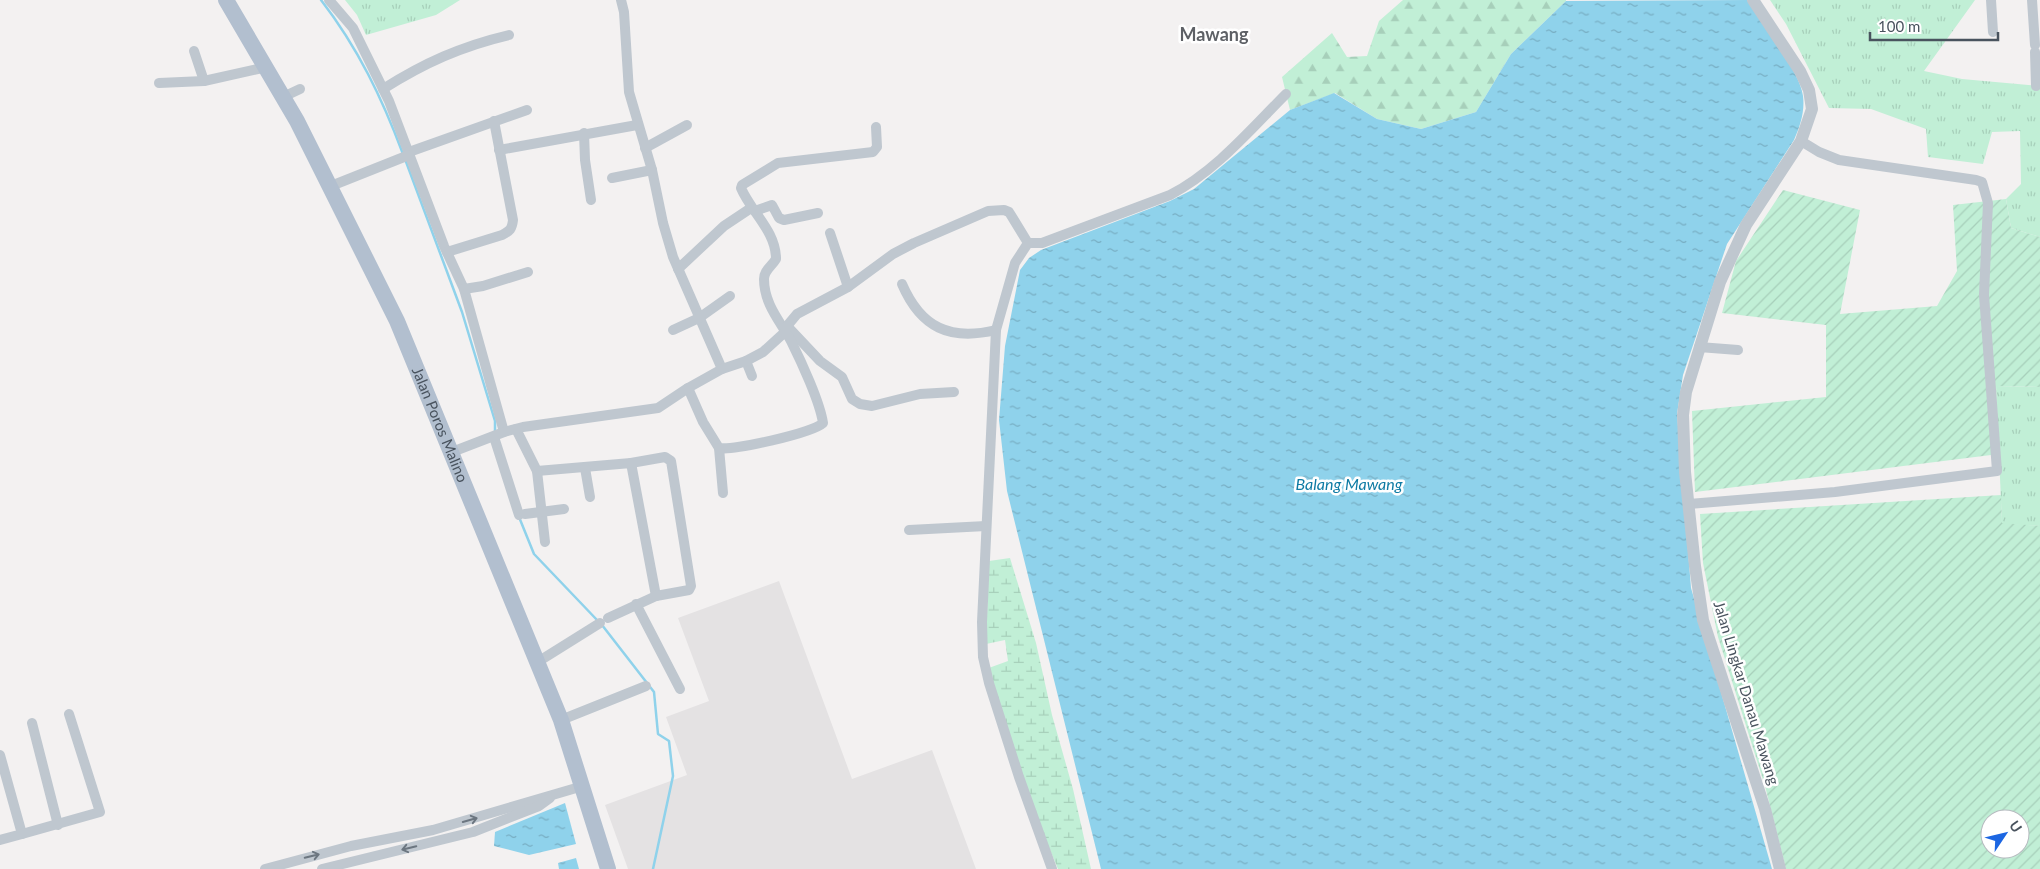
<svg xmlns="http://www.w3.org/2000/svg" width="2040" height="869" font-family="Lato,sans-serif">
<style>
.education{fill:#e4e2e3}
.grass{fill:url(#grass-tufts)}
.forest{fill:url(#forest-firs)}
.wetland{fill:url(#wetland-marsh)}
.garden{fill:url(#garden-furrows);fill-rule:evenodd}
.water{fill:url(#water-ripples)}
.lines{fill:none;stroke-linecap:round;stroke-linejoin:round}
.stream{stroke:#8fd2eb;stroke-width:2.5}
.minor{stroke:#bfc7cf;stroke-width:10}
.tertiary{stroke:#bfc7cf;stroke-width:12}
.primary{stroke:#b2bfcf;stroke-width:16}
.oneway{stroke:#6c7680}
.labels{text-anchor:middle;stroke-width:5;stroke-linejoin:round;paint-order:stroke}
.street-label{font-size:15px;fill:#49535e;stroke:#fff}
.water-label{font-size:16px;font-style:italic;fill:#0f7ba4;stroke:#fff}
.quarter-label{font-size:18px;font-weight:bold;fill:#5e6166;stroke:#fff}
</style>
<defs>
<pattern id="grass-tufts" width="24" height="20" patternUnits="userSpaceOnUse" patternTransform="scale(1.25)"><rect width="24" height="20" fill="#c1efd6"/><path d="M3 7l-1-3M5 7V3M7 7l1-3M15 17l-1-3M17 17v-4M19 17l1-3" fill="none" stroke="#a7cfba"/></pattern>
<pattern id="forest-firs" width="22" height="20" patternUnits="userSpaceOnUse" patternTransform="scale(1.25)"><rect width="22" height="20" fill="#c1efd6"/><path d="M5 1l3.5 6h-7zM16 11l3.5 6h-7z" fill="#a7cfba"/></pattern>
<pattern id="wetland-marsh" width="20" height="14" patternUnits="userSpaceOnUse" patternTransform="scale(1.25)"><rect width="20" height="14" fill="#c1efd6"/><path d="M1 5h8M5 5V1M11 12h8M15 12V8" fill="none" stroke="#a7cfba"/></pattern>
<pattern id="garden-furrows" width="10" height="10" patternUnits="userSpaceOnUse" patternTransform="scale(1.25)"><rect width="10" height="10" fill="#c1efd6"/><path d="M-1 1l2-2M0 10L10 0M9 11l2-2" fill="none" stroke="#a7cfba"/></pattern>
<pattern id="water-ripples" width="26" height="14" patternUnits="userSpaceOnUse" patternTransform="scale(1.25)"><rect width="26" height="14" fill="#8fd2eb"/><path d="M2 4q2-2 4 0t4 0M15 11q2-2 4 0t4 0" fill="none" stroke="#77adc2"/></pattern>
</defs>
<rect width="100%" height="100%" fill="#f3f1f1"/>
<polygon class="education" points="779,581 852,779 932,750 976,869 628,869 605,805 687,775 666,717 709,701 678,618"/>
<g class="grass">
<polygon points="345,0 460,0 436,15 366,35 357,15"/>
<polygon points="1770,0 1975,0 1924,71 1962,79 2040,86 2040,237 2011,228 2006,199 2021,184 2020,131 1992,132 1983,164 1928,157 1926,129 1871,109 1829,108 1786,24"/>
<polygon points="1996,386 2040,387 2040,526 2002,524"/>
</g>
<polygon class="forest" points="1403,0 1566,0 1566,1 1511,54 1476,112 1421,129 1377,119 1335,93 1290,110 1282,77 1332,33 1347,57 1367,56 1379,21"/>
<polygon class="wetland" points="1010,558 1036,643 1052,715 1073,789 1091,869 1058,869 1032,807 986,669 1008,661 1005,640 986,644 989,561"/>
<g class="garden">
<polygon points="1783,190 1860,210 1840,314 1937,306 1957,271 1953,205 2006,199 2011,228 2040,237 2040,387 1996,386 1999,454 1695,492 1692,411 1826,397 1826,325 1722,313 1736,261"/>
<path d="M2001,495L2002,523L2040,526V869H1786L1765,786L1718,637L1703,563L1700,514ZM1990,819H2020V849H1990Z"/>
</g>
<g class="water">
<path d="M1747,0C1762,23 1800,71 1803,96C1805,112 1800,126 1794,140L1727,244L1683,375L1677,414L1691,588L1772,869H1101L1007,491L999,420L1005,346L1020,270L1029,258L1041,250L1170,201L1194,189L1290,110L1334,93L1377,119L1421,129L1476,112L1511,54L1566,1Z"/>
<polygon points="565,803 576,844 529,855 494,846 495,832"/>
<polygon points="576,858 579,869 559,869 558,863"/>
</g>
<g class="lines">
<g class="stream">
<path d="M321,0C358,48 382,98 403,154"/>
<polyline points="405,159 462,312 495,421 495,431"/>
<polyline points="519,517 534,554 598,621"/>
<polyline points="602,625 654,692 658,734 669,741 673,776 653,869"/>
</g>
<g class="minor">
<polyline points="329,0 353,28 389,101 444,246 464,289 504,432"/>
<polyline points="621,0 624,12 629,92 652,170 663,223 673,257 722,369"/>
<polyline points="1991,0 1993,32"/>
<polyline points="2032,0 2035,45"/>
<polyline points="194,51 204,81"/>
<polyline points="2035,52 2036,86"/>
<polyline points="159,83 204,81 267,67"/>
<path d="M383,89C424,63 462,46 509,35"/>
<polyline points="283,97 300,89"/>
<polyline points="584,133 585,160 591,200"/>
<polyline points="645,148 687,125"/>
<polyline points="499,150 637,125"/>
<polyline points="409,152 527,110"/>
<polyline points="612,178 652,170"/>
<polyline points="331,186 409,155"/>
<polyline points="755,211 772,205 779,218 784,220 818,213"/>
<polyline points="830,233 848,287"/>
<path d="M447,252L502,235C510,231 512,229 513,220L494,121"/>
<polyline points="678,269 724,226 751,208"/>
<path d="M902,284C921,328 950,341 996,330"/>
<polyline points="464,289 483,286 528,272"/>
<polyline points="787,326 820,361 842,377 852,399 860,404 872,406 920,394 954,392"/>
<polyline points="673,330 699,318 730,296"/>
<polyline points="1699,347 1738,350"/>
<polyline points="746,361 752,376"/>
<path d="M688,388L703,422L719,448C733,451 812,433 823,423C820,402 801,361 791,341C780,321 764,304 764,279C764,270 772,266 776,259C776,231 751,212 741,188L742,185L778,163L873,152L877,147L876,127"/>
<polyline points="516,429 537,471 631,463 656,596"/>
<polyline points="494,437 519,515"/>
<polyline points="719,448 723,493"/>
<polyline points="452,452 504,432 523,427 658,408 688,388 722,369 746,361 763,352 785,332 787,326 797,314 848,287 893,254 914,243 988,211 1004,210 1009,212 1028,243"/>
<polyline points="585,468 590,497"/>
<polyline points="537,471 545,542"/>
<polyline points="1689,504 1835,492 1997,471 1984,295 1988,203 1982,182 1976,180 1839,160 1819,152 1801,141"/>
<polyline points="525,514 564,509"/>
<polyline points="909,530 986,526"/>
<polyline points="636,604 680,689"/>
<polyline points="608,618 656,596 689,590 691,586 671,461 665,457 631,463"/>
<polyline points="536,663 600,623"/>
<polyline points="561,720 646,686"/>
<polyline points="32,723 58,825"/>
<polyline points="0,755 22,834 0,840"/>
<polyline points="22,834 100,812 69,714"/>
<polyline points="265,869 351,846 433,830 583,786"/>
<polyline points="322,869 473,832 539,806 550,798"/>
<path d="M1052,869L1019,777L989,683L983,657L982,622L996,330L1015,263L1028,243H1042L1170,195C1216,171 1250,130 1286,94"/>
</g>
<polyline class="tertiary" points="1753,0 1800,71 1809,90 1812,109 1801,141 1746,225 1720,282 1686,392 1683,415 1685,472 1695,566 1703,620 1765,809 1780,869"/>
<path class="primary" id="s1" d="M226,0L297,121L397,321L561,720L608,869"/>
</g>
<defs><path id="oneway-shaft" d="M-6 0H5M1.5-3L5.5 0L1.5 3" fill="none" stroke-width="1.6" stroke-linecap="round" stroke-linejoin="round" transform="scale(1.25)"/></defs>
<g class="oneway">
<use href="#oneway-shaft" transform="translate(470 820) rotate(-16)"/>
<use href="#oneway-shaft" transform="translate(409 848) rotate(166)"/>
<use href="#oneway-shaft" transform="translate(312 856) rotate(-14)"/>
</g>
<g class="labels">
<g class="street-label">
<text dy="5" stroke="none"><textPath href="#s1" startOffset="476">Jalan Poros Malino</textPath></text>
<text transform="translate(1746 693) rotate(73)" y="5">Jalan Lingkar Danau Mawang</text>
</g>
<g class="water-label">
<text x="1349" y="490">Balang Mawang</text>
</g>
<g class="quarter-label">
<text x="1214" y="41">Mawang</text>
</g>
</g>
<g transform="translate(2005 834) rotate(55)"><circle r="24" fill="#ffffff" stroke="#b6babf"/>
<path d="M0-4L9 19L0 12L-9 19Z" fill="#1c66e2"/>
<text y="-8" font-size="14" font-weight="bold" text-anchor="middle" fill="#49535e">U</text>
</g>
<path d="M1870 32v8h128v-8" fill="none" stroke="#49535e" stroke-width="2.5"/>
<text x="1878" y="32" font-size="15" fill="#49535e" stroke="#ffffff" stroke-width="4" paint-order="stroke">100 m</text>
</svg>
